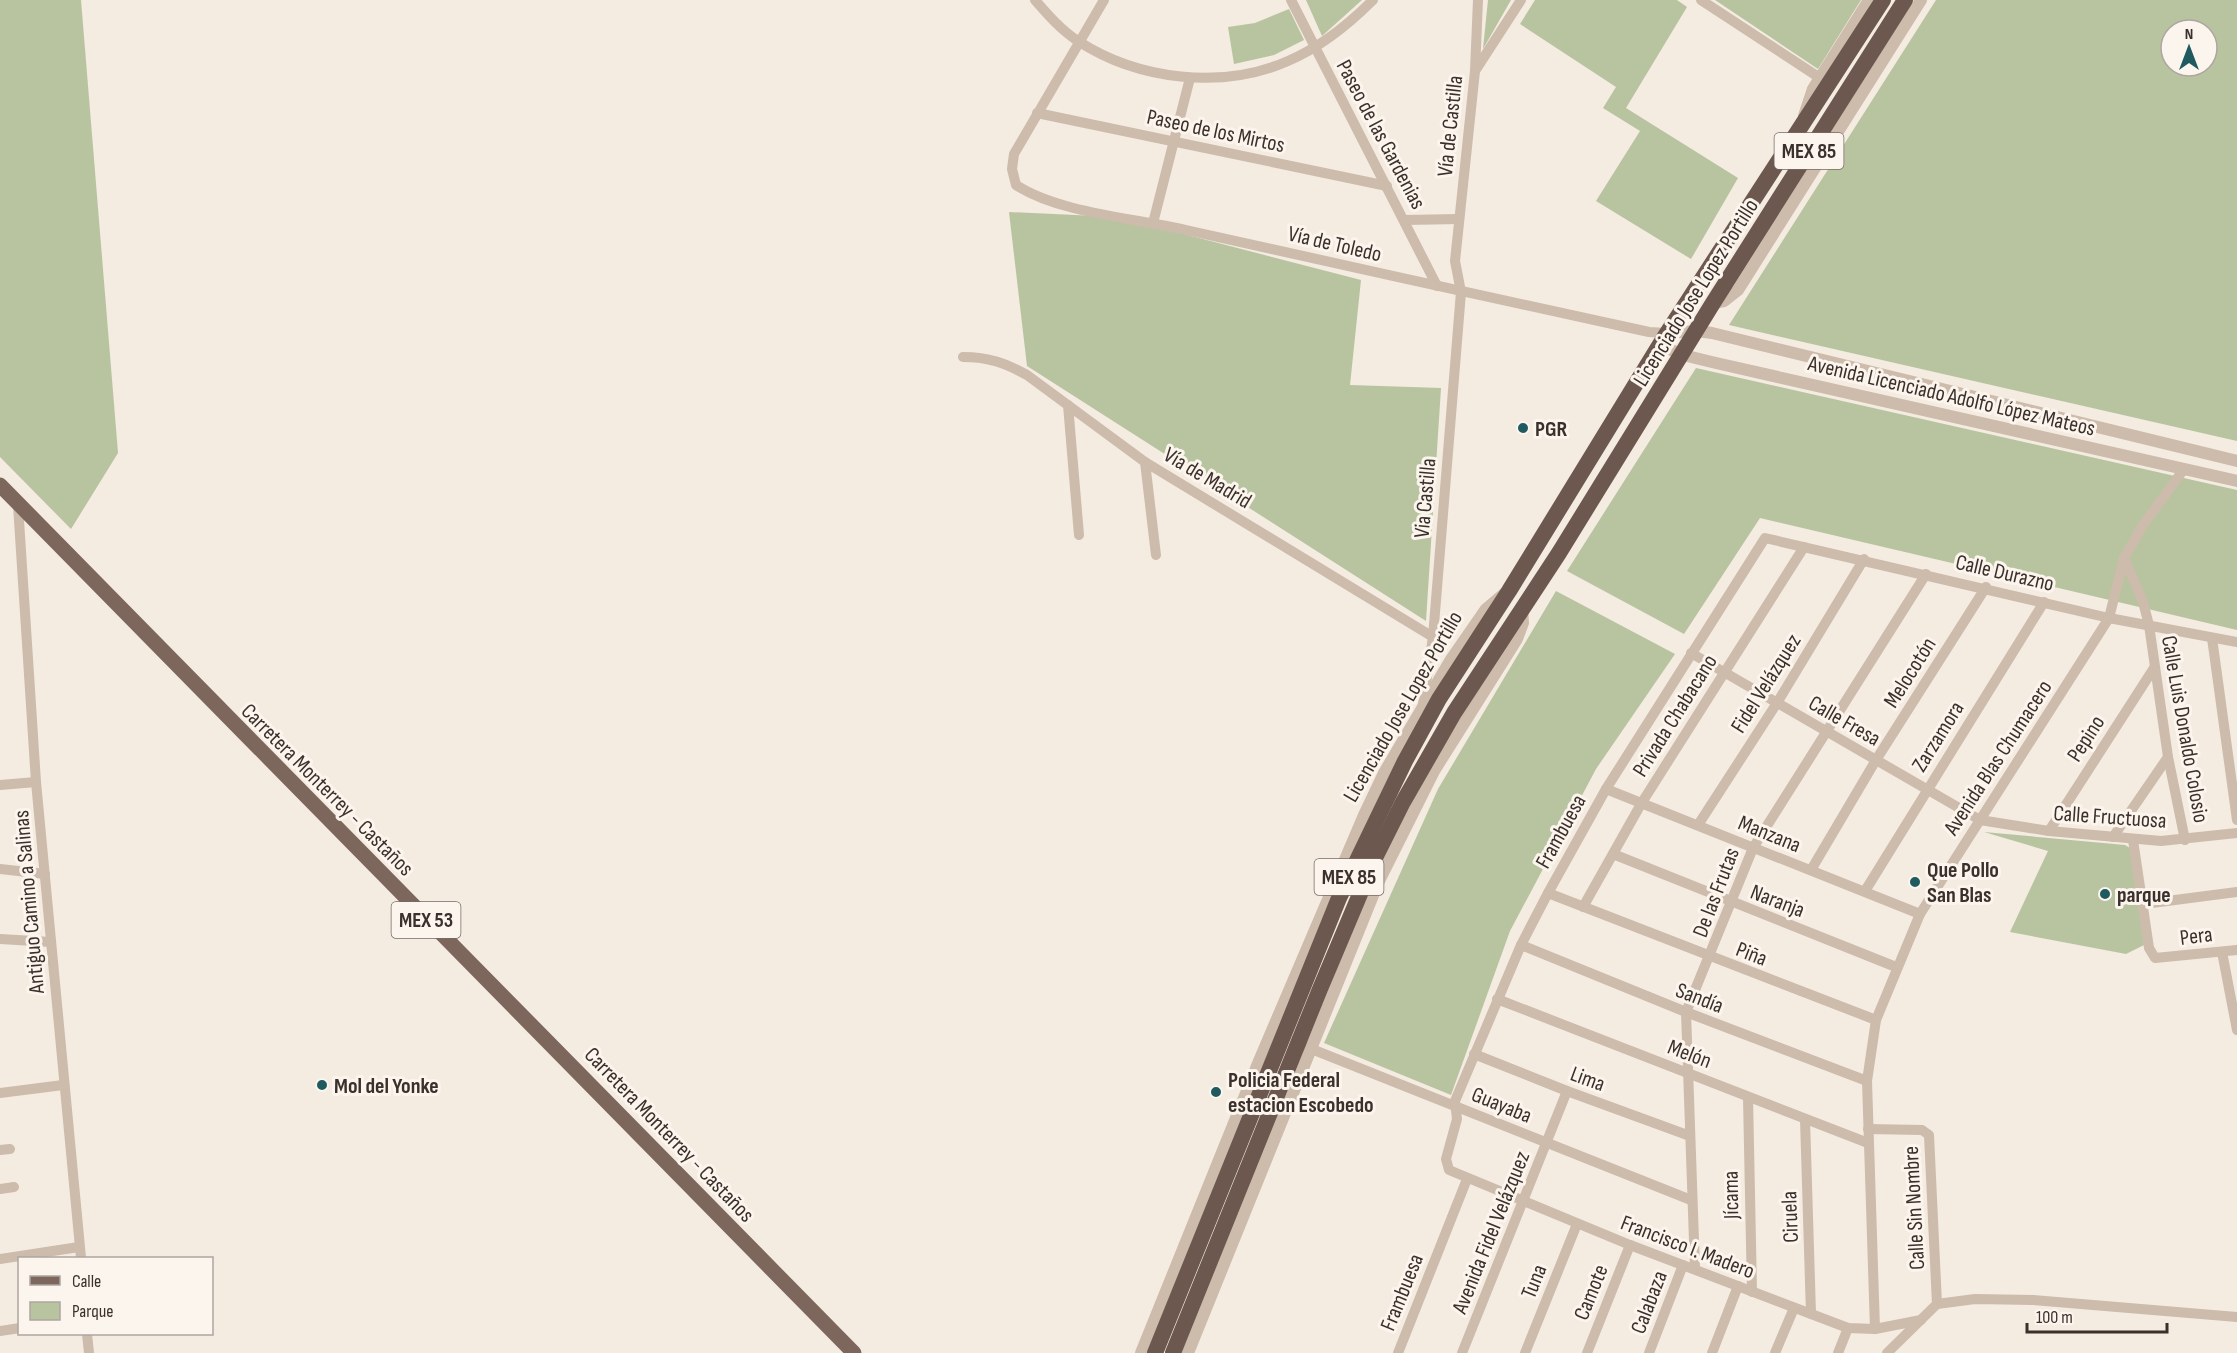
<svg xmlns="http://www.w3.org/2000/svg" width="2237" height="1353" font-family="'Sofia Sans Condensed',sans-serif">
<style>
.green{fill:#b8c4a0;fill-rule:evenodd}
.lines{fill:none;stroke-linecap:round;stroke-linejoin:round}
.minor{stroke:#cdbbac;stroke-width:10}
.tertiary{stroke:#cdbbac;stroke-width:12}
.primary{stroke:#7d675c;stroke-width:15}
.trunk{stroke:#6c584f;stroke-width:16}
.poi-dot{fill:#1f5a5e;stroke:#fbf5ee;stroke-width:2}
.labels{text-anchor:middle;stroke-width:6;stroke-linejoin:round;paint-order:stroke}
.shield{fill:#fbf5ee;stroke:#756b66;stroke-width:1.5}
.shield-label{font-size:21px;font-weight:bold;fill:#3b302b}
.street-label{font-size:22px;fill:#3b302b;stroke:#fbf5ee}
.poi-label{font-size:22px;font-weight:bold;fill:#3b302b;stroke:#fbf5ee;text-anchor:start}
</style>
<rect width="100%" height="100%" fill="#f4ebe1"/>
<g class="green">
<polygon points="0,0 81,0 118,453 71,529 0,457"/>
<polygon points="1306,0 1362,0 1322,36"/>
<polygon points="1488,0 1511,0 1483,49"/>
<polygon points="1535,0 1677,0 1687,7 1626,108 1738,178 1691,259 1596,201 1640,131 1603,108 1616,87 1520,24"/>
<polygon points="1715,0 1861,0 1818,69"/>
<path d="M1936,0H2237V441L1729,325ZM2171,30H2207V66H2171Z"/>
<polygon points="1289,9 1304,40 1274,55 1234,64 1228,27 1255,23"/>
<polygon points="1009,212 1118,217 1361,280 1350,385 1441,388 1426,621 1027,366"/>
<polygon points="1696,368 2237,490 2237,630 1760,518 1684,634 1567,571"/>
<polygon points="1556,591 1675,654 1596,769 1510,931 1451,1095 1324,1043 1438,789"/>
<polygon points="1984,832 2125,845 2130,848 2148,943 2126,954 2010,932 2048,851"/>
</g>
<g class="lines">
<g class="minor">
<path d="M1035,0C1048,15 1061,30 1078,41C1138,80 1222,90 1288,61C1321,47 1348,25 1373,0"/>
<path d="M1104,0L1014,154L1012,169L1016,185C1059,213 1134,218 1186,230C1340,264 1495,299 1649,332L1667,333"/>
<polyline points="1291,0 1437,286"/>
<polyline points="1701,0 1820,78"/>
<polyline points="1475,71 1521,0"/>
<polyline points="1037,113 1387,186"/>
<polyline points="1405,220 1459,219"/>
<polyline points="1153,223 1190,78"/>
<path d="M963,357C989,357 1005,363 1027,375L1145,462L1433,637"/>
<polyline points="1068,405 1079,535"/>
<polyline points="1145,462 1156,555"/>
<polyline points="18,505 36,782 81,1258"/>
<polyline points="2124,558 2143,602 2149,625 2168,757 2185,840"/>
<polyline points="2212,638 2237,820"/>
<polyline points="1691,653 1980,820 2049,831 2161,841 2237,833"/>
<polyline points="1423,704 1433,637 1461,292 1455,261 1475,71 1478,0"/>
<polyline points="0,785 36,782"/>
<polyline points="1606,789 1920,914"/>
<polyline points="1698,825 1777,703 1864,559"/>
<polyline points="2049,831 2154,668"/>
<polyline points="2113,837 2168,757"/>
<polyline points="2133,840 2149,948 2155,958 2237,950"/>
<polyline points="1613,854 1896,967"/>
<polyline points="0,869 45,874"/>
<polyline points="1811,870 1876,760 1986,587"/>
<polyline points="1865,891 2044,602"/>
<polyline points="1548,893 1876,1020"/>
<polyline points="2144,904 2237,892"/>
<polyline points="1583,907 1641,804 1804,547"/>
<polyline points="0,939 51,942"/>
<polyline points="1521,945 1686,1012 1867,1081"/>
<polyline points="2222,952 2237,1030"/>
<polyline points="1497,999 1868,1143"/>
<polyline points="1304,1046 1691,1200"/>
<polyline points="1474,1054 1567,1091 1690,1136"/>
<polyline points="0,1093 63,1085"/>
<polyline points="1748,1097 1752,1292"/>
<polyline points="1805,1119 1811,1314"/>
<polyline points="1868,1129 1922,1130 1929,1135 1937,1304"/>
<polyline points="0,1150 10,1149"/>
<polyline points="0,1189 14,1187"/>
<polyline points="0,1259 79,1247"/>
<polyline points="1695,1269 1686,1012 1753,848 1926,574"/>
<polyline points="1937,1304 1975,1299 2033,1300 2237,1317"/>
<polyline points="1921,1320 1875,1329 1848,1328 1630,1245 1449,1170 1446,1159 1457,1119 1455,1101 1521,945 1548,893 1606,789 1765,538 2109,618 2237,642"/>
<polyline points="1875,1329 1867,1081 1876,1020 1920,914 2109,618 2124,558 2143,525 2184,469"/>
<polyline points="0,1331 20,1328"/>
<polyline points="87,1334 89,1353"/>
<polyline points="1398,1353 1467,1179"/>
<polyline points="1462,1353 1567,1091"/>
<polyline points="1525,1353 1577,1224"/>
<polyline points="1587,1353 1630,1245"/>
<polyline points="1649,1353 1683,1265"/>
<polyline points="1712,1353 1738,1286"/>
<polyline points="1775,1353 1794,1308"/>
<polyline points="1838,1353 1848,1328"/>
<polyline points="1887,1353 1937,1304"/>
</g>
<g class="tertiary">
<polyline points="1804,116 1813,89 1869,0"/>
<polyline points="1713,303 1724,301 1738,290 1921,0"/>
<polyline points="1667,333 1697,331 1712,333 2237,461"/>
<polyline points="1660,345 1683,355 1716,363 2237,481"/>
<polyline points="1141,1353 1259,1061 1364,815 1384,773 1450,661 1486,609 1505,593"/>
<polyline points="1188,1353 1378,883 1434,771 1517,639 1523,623 1522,607"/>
</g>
<polyline class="primary" points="0,485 854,1353"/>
<g class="trunk">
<polyline points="1155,1353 1339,898 1405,761 1439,699 1509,591 1667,333 1883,0"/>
<polyline points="1173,1353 1320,989 1376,856 1403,802 1454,713 1559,553 1713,303 1905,0"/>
</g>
</g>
<g class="poi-dot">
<circle cx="1523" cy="428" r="6"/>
<circle cx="1915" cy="882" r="6"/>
<circle cx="2105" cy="894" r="6"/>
<circle cx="322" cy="1085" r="6"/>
<circle cx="1216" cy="1092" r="6"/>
</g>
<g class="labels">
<g class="shield">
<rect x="1774.5" y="133" width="69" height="36" rx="4.5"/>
<rect x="1314.5" y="859" width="69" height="36" rx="4.5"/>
<rect x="391.5" y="902" width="69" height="36" rx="4.5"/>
</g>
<g class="shield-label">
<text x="1809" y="158">MEX 85</text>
<text x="1349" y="884">MEX 85</text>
<text x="426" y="927">MEX 53</text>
</g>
<g class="street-label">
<text transform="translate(1449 126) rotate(-84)" y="8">Vía de Castilla</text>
<text transform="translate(1216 130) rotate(12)" y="8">Paseo de los Mirtos</text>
<text transform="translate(1382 134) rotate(62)" y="8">Paseo de las Gardenias</text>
<text transform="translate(1335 243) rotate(13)" y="8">Vía de Toledo</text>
<text transform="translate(1695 292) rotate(-58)" y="8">Licenciado Jose Lopez Portillo</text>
<text transform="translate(1952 395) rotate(13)" y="8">Avenida Licenciado Adolfo López Mateos</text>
<text transform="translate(1208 477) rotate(31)" y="8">Vía de Madrid</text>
<text transform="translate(1424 498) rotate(-85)" y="8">Via Castilla</text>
<text transform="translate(2005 572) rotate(13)" y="8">Calle Durazno</text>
<text transform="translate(1909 672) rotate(-58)" y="8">Melocotón</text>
<text transform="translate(1765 683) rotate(-58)" y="8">Fidel Velázquez</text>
<text transform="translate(1402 706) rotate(-60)" y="8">Licenciado Jose Lopez Portillo</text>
<text transform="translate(1674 715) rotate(-58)" y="8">Privada Chabacano</text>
<text transform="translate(1845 720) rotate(30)" y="8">Calle Fresa</text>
<text transform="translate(2186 729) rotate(80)" y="8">Calle Luis Donaldo Colosio</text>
<text transform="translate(1937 736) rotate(-58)" y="8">Zarzamora</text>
<text transform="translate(2085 738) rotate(-57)" y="8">Pepino</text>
<text transform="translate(1997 757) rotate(-57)" y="8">Avenida Blas Chumacero</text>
<text transform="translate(328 789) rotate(45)" y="8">Carretera Monterrey - Castaños</text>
<text transform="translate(2110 816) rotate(4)" y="8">Calle Fructuosa</text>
<text transform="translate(1560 831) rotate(-61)" y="8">Frambuesa</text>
<text transform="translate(1770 833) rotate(22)" y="8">Manzana</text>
<text transform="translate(1715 892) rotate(-69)" y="8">De las Frutas</text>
<text transform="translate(1778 900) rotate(21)" y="8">Naranja</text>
<text transform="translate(28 902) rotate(-95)" y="8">Antiguo Camino a Salinas</text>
<text transform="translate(2196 935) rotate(-7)" y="8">Pera</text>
<text transform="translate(1752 953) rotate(21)" y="8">Piña</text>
<text transform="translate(1700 997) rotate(21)" y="8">Sandía</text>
<text transform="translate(1690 1053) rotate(21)" y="8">Melón</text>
<text transform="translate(1588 1078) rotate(20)" y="8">Lima</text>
<text transform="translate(1502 1104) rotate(22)" y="8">Guayaba</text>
<text transform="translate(670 1134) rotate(46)" y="8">Carretera Monterrey - Castaños</text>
<text transform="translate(1730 1195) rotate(-91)" y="8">Jícama</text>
<text transform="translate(1913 1208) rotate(-93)" y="8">Calle Sin Nombre</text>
<text transform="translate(1789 1217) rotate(-92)" y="8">Ciruela</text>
<text transform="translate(1490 1232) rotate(-68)" y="8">Avenida Fidel Velázquez</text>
<text transform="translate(1688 1246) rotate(21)" y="8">Francisco I. Madero</text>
<text transform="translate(1533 1281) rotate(-68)" y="8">Tuna</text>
<text transform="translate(1401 1292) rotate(-68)" y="8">Frambuesa</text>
<text transform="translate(1590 1292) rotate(-68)" y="8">Camote</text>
<text transform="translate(1648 1302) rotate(-69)" y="8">Calabaza</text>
</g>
<g class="poi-label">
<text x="1535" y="436">PGR</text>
<text x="1927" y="877">Que Pollo<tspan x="1927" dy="25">San Blas</tspan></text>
<text x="2117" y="902">parque</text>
<text x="1228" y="1087">Policia Federal<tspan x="1228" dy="25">estacion Escobedo</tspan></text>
<text x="334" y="1093">Mol del Yonke</text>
</g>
</g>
<rect x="18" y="1257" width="195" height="78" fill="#fbf5ee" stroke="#aea6a0" stroke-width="1.5"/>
<rect x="30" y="1276" width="30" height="9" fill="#7d675c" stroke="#aea6a0" stroke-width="1.5"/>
<text x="72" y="1287" font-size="18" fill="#3b302b">Calle</text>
<rect x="30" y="1302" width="30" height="18" fill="#b8c4a0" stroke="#aea6a0" stroke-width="1.5"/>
<text x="72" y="1317" font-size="18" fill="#3b302b">Parque</text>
<g transform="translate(2189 48)"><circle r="28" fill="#fbf5ee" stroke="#aea6a0" stroke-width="1.5"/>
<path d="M0-4.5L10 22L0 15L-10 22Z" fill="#1f5a5e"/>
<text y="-9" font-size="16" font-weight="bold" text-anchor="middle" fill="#3b302b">N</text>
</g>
<path d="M2027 1323v9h140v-9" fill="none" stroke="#3b302b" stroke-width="3"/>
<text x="2036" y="1323" font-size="18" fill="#3b302b" stroke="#fbf5ee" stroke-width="4.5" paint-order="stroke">100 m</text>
</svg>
